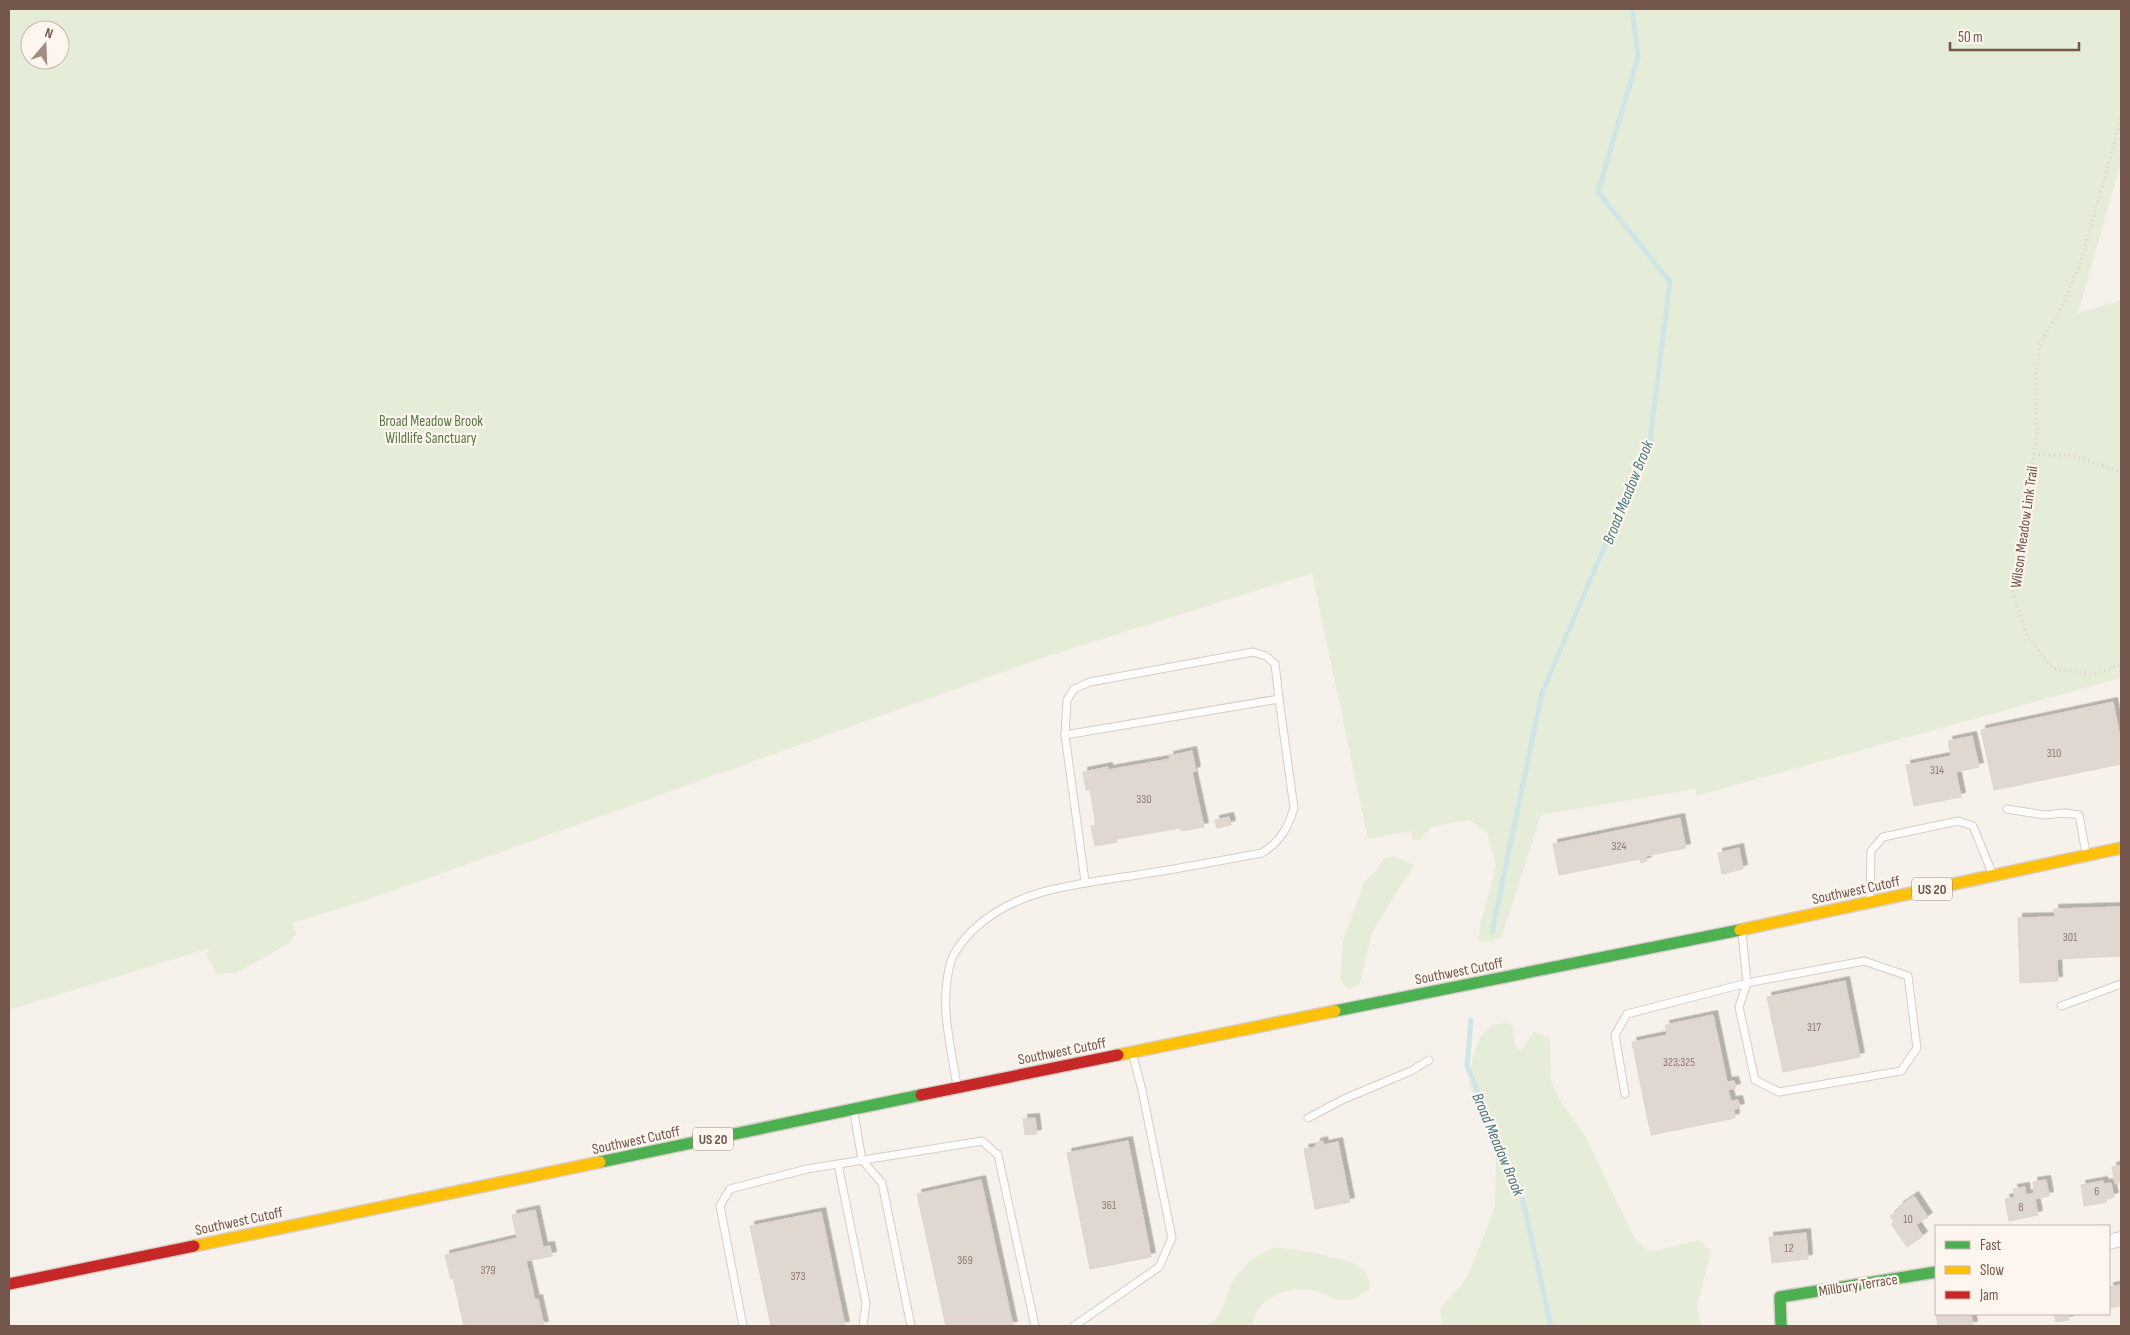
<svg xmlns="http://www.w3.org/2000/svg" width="2130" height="1335" font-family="'Sofia Sans Condensed',sans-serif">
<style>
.green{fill:#e5ecd7;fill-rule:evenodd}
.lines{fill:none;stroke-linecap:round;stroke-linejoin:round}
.stream{stroke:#cee6e6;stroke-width:5}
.building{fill:#e0d7d1;stroke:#dfd4ce;filter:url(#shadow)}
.lane-casing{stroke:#d5cdc8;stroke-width:9}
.street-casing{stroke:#d5cdc8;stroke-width:16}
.fast-casing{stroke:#d6cdc8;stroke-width:14}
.slow-casing{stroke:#d6cdc8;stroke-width:14}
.jam-casing{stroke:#d6cdc8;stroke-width:14}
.path{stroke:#dad1ce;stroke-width:3;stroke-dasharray:1 4;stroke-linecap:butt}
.lane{stroke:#fefdfc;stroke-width:7}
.street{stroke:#fefdfc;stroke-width:14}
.fast{stroke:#4caf50;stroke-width:11}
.slow{stroke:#ffc107;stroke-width:11}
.jam{stroke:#c62828;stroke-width:11}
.labels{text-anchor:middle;stroke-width:4.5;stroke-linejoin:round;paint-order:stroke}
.number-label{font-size:12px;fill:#917a71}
.shield{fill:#fef6ee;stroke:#9d877d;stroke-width:1}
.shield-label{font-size:14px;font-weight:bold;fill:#73574d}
.park-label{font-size:15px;fill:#597846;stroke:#fef6ee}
.street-label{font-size:15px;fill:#73574d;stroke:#fef6ee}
.water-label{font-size:16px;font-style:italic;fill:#457a7f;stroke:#fef6ee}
</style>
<defs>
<filter id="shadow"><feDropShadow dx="4.5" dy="-4.5" stdDeviation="0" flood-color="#0004"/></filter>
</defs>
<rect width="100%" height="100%" fill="#f6f1eb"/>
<g class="green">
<path d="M9,9H2121V162L2078,313L2121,300V678L1696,796V789L1541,815L1502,936L1492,941L1479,942L1480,925L1496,867L1487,832L1470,820L1431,827L1420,840H1413L1411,831L1368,839L1312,573L1039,659L367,900L292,923L296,933L290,943L236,973L217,974L206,955L210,948L9,1010ZM30,30H60V60H30Z"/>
<polygon points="1394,856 1414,865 1372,932 1359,986 1348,989 1340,980 1343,941 1364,882 1375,872 1384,858"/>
<polygon points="1506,1023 1513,1026 1515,1046 1521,1050 1534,1032 1550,1038 1551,1082 1561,1102 1586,1138 1635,1239 1649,1252 1699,1240 1711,1251 1697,1306 1702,1326 1443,1326 1440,1308 1467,1278 1495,1207 1496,1160 1492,1143 1483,1123 1478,1101 1469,1084 1472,1060 1480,1037 1494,1024"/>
<path d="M1276,1247L1316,1253L1355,1263L1367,1274L1370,1283L1369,1289C1362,1294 1354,1300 1345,1300C1334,1300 1325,1293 1315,1291C1296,1286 1272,1292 1259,1308C1255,1313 1253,1321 1251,1326H1205C1224,1320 1225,1296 1233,1281C1242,1265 1260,1253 1276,1247Z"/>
</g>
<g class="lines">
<g class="stream">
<polyline points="1492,932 1542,693 1650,440 1670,282 1598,192 1638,57 1632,9"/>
<polyline points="1471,1020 1467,1066 1521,1192 1551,1326"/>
</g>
</g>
<g class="building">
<polygon points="2113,702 2121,742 2121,764 1994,790 1981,730"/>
<polygon points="1972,736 1979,767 1956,772 1961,797 1914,806 1906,765 1951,756 1948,741"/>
<polygon points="1192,751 1196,771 1192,772 1204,827 1181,831 1181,828 1116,839 1117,842 1095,846 1091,826 1096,825 1090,790 1086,790 1083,772 1108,767 1108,770 1170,759 1169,756"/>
<polygon points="1229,817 1231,825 1217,828 1215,820"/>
<polygon points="1680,818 1686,848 1646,856 1647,861 1641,863 1640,859 1559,875 1553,844"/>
<polygon points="1739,848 1743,869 1722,874 1718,853"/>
<polygon points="2121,907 2121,956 2057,959 2058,981 2020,983 2018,918 2055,917 2054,909"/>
<polygon points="1845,981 1860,1057 1783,1072 1767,997"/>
<polygon points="1713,1015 1727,1082 1734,1081 1736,1088 1728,1090 1731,1101 1738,1100 1740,1108 1734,1109 1735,1118 1651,1135 1632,1042 1667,1035 1665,1025"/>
<polygon points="1035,1118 1037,1134 1025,1135 1023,1119"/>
<polygon points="1128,1141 1151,1257 1090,1269 1067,1153"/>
<polygon points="1323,1141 1324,1145 1338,1142 1350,1202 1315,1209 1304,1149 1316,1147 1316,1143"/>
<polygon points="2121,1165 2121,1182 2115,1184 2112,1167"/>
<polygon points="981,1180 1013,1326 946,1326 917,1194"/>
<polygon points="2046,1180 2049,1196 2035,1199 2038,1215 2009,1221 2005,1199 2015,1197 2013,1189 2025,1187 2026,1195 2034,1193 2033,1182"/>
<polygon points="2103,1181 2104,1184 2111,1183 2114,1197 2106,1199 2107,1202 2084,1206 2081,1185"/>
<polygon points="1914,1196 1928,1217 1916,1225 1923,1236 1907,1247 1891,1224 1894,1222 1890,1216 1900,1209 1898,1207"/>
<polygon points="535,1210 543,1247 550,1246 552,1256 526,1261 535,1300 538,1299 544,1326 464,1326 453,1278 451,1279 445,1255 517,1238 512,1215"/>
<polygon points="821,1212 845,1326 771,1326 750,1226"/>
<polygon points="1806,1233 1808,1259 1772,1263 1769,1237"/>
<polygon points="2121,1285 2121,1306 2109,1308 2109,1287"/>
<polygon points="1936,1314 1949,1314 1950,1316 1971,1314 1973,1326 1938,1326"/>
<polygon points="2054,1314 2068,1314 2069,1320 2056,1322"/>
</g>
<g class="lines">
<g class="lane-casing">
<g id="lane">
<polyline points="1065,735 1067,700 1074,689 1090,682 1253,652 1266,656 1275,664 1279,699"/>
<polyline points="2007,809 2044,815 2065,813 2079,815 2086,853"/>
<polyline points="1870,899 1871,851 1883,837 1958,821 1973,826 1992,873"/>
<polyline points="2061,1006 2121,984"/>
<path d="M957,1085C950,1044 939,1001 951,961C955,950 965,938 973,930C1019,886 1083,884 1143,874C1183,868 1223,860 1262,853C1280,842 1288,828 1294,808L1279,699L1065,735L1085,881"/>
<polyline points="1625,1094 1615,1035 1627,1014 1747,983 1864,961 1908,976 1917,1048 1901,1071 1779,1092 1755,1080 1739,1007 1747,983 1742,932"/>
<polyline points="854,1113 862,1160 882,1183 911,1326"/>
<polyline points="1308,1118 1344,1099 1411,1071 1429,1060"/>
<polyline points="838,1164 866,1303 863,1326"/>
<polyline points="743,1326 720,1206 730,1189 807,1169 982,1141 998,1155 1035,1326"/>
<polyline points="1074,1326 1159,1267 1172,1238 1142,1090 1133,1056"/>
</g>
</g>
<g class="street-casing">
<polyline id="street" points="2109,1242 2121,1239"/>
</g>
<g class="fast-casing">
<g id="fast">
<polyline points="1335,1011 1740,930"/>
<polyline points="600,1162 921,1095"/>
<polyline points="1781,1326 1780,1297 1936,1272"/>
</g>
</g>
<g class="slow-casing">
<g id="slow">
<polyline points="1740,930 2121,848"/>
<polyline points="1118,1055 1335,1011"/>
<polyline points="194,1246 600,1162"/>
</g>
</g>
<g class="jam-casing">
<g id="jam">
<polyline points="921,1095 1118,1055"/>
<polyline points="9,1284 194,1246"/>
</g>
</g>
<g class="path">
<polyline points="2121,119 2081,262 2062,306 2040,344 2035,382 2037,432 2031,477 2017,554 2013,593 2028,638 2053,668 2092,674 2121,665"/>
<polyline points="2034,454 2075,456 2121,472"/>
</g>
<use href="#lane" class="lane"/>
<use href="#street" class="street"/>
<use href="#fast" class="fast"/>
<use href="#slow" class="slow"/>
<use href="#jam" class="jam"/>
</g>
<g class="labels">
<g class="number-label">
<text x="2054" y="757">310</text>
<text x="1937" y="774">314</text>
<text x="1144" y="803">330</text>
<text x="1619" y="850">324</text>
<text x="2070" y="941">301</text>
<text x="1814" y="1031">317</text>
<text x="1679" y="1066">323;325</text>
<text x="2097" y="1195">6</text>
<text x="1109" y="1209">361</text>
<text x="2021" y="1211">8</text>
<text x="1908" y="1223">10</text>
<text x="1789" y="1252">12</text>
<text x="965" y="1264">369</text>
<text x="488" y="1274">379</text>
<text x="798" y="1280">373</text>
</g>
<g class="shield">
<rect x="1912" y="877.5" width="40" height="23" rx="4"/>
<rect x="693" y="1127.5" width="40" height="23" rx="4"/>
</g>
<g class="shield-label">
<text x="1932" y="894">US 20</text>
<text x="713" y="1144">US 20</text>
</g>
<g class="park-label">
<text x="431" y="426">Broad Meadow Brook<tspan x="431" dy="17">Wildlife Sanctuary</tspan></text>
</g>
<g class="street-label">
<text transform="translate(2024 527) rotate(-82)" y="5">Wilson Meadow Link Trail</text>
<text transform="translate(1856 890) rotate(-12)" y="5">Southwest Cutoff</text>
<text transform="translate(1459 971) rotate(-11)" y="5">Southwest Cutoff</text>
<text transform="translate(1062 1051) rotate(-11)" y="5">Southwest Cutoff</text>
<text transform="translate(636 1140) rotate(-12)" y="5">Southwest Cutoff</text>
<text transform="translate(239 1221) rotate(-12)" y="5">Southwest Cutoff</text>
<text transform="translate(1858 1285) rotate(-9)" y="5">Millbury Terrace</text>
</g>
<g class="water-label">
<text transform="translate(1627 492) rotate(-68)" y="6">Broad Meadow Brook</text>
<text transform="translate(1499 1144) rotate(67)" y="6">Broad Meadow Brook</text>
</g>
</g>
<rect width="2130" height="1335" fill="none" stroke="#73574d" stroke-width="20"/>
<rect x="1935" y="1225" width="175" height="90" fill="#fef6ee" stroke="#c6b6ae"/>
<rect x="1945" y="1241" width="25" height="8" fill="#4caf50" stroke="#c6b6ae"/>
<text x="1980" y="1250" font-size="15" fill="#73574d">Fast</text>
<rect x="1945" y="1266" width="25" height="8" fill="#ffc107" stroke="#c6b6ae"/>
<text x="1980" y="1275" font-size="15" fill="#73574d">Slow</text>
<rect x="1945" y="1291" width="25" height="8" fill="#c62828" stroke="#c6b6ae"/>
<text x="1980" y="1300" font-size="15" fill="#73574d">Jam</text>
<g transform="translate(45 45) rotate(19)"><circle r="24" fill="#fef6ee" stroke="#c6b6ae"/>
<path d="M0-4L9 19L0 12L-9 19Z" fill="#a18d84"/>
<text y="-8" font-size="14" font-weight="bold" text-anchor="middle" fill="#73574d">N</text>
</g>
<path d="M1950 42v8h129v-8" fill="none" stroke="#73574d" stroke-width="2.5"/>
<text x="1958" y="42" font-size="15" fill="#73574d" stroke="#fef6ee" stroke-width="4" paint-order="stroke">50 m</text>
</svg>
